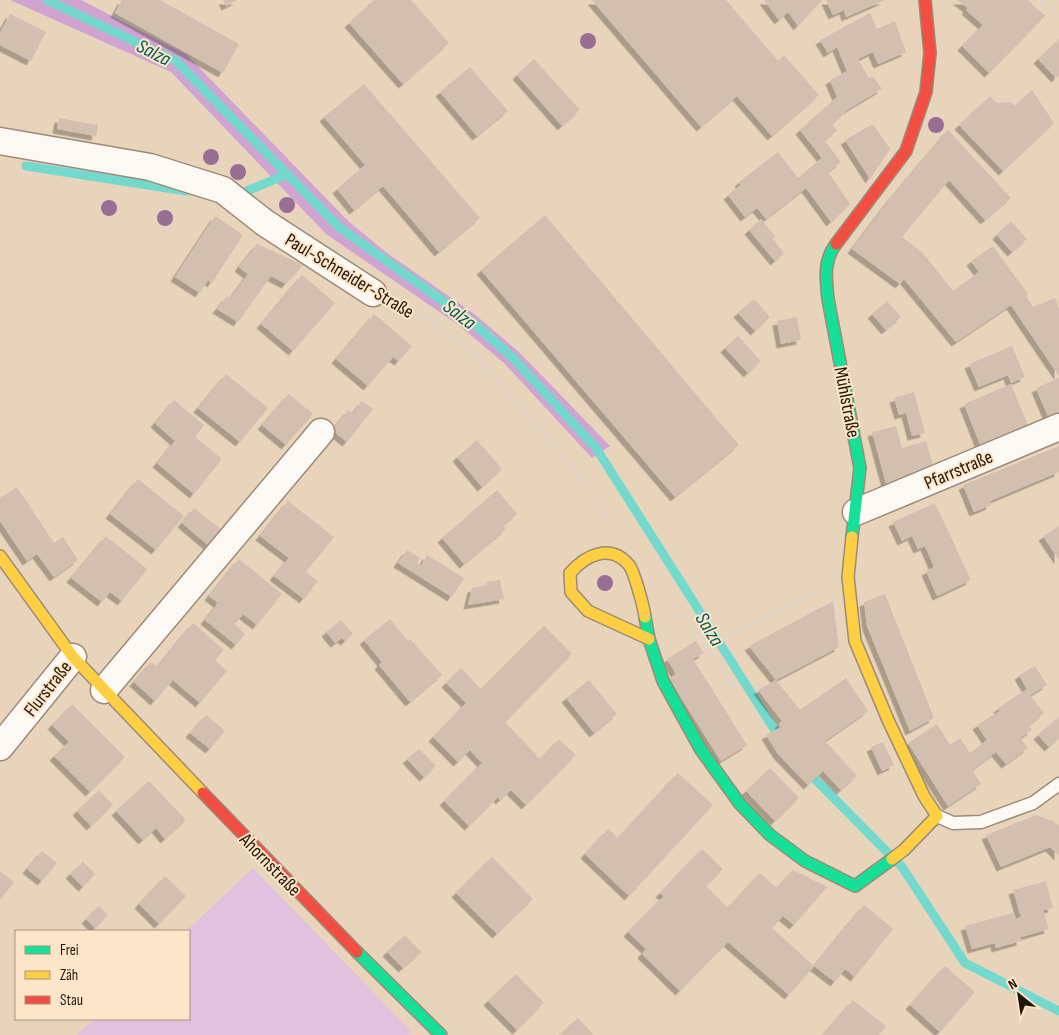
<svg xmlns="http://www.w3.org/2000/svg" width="1059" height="1035" font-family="'Sofia Sans Condensed',sans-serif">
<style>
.green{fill:#e2c1de}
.forest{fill:#cfa4d0}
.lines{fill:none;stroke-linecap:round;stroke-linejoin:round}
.stream{stroke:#74d9cd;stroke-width:9}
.building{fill:#d3bfaf;filter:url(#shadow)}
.lane-casing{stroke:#9b8b78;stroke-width:15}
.street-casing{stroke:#9b8b78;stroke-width:29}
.fast-casing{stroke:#9b8b78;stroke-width:14}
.slow-casing{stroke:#9b8b78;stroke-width:14}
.jam-casing{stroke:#9b8b78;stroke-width:14}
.path{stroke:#dcd6ce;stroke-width:3;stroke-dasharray:4 4;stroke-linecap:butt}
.lane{stroke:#fcf9f5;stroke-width:12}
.street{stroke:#fcf9f5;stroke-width:26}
.fast{stroke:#16e098;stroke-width:11}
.slow{stroke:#ffcf43;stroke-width:11}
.jam{stroke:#f24e42;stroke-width:11}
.tree{fill:#986e94}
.labels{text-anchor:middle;stroke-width:4;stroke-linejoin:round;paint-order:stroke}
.street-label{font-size:19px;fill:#241605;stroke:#fde5ca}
.water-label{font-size:20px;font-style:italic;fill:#005b58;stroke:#fde5ca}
</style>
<defs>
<filter id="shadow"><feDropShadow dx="-4.5" dy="4.5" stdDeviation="0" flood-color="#0004"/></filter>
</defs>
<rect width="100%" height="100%" fill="#e8d4bb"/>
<polygon class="green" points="253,868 412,1032 408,1035 77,1035 94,1019 189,1019 189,931 186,931"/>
<polygon class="forest" points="10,0 81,0 187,55 348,221 387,253 473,313 519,352 610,446 592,458 504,363 460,326 326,234 171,72"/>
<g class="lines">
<g class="stream">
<polyline points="47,0 176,61 340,228 471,321 512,357 596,448 774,729"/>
<polyline points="26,166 186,191"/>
<polyline points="240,194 287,174"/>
<polyline points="815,779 902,867 965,963 1059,1011"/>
</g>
</g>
<g class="building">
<polygon points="122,0 160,0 239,44 223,73 115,13"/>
<polygon points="223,0 238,0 226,6"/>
<polygon points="374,0 411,0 449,43 403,84 349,23"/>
<polygon points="592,0 726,0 778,61 784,55 819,95 772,136 737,96 701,127"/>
<polygon points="764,0 822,0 798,26 788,12 779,20"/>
<polygon points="826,0 885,0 846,17 844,10 833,15"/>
<polygon points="957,0 1028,0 1045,16 989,73 962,46 983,25 966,10 968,8"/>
<polygon points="870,13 877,29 895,21 906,52 878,64 873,52 858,59 869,78 873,76 882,89 847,110 832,125 837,130 825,141 841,162 828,172 850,204 831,222 806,188 766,219 757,208 745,217 728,195 741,185 739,182 778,152 798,178 822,158 800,130 837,97 830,80 847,71 837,47 828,53 820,40"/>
<polygon points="10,14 46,32 31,61 0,45 0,33"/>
<polygon points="1059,39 1059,75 1056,78 1038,59"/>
<polygon points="534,59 580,110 562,126 517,75"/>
<polygon points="470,67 508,111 477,136 440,92"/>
<polygon points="364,84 480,218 439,252 383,186 354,210 337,189 365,165 324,117"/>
<polygon points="1032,90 1054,123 1003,171 959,125 990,96 997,103 1011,102 1015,106"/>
<polygon points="59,118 98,125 96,136 57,129"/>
<polygon points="873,124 890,149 870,179 845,140"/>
<polygon points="948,130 1011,198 985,220 949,180 902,237 923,253 953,291 979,272 971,261 993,246 1028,294 1026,296 1033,307 1055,298 1059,309 1059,376 1011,305 956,342 904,279 900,284 852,249 890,199"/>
<polygon points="545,215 739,445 675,497 481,270"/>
<polygon points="215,216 243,235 212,283 208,280 200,293 175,277"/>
<polygon points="761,219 775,236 773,239 784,253 775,261 749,230"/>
<polygon points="1011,221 1027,239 1012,252 997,235"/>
<polygon points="257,244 303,265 286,284 271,276 238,322 217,309 227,296 230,299 248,274 239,267"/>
<polygon points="302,275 335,303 293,351 261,324"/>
<polygon points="754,299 770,317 755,331 738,313"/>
<polygon points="887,301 901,317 886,330 872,314"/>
<polygon points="374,314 412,346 399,361 393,357 368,386 336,359"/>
<polygon points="797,317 801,340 781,344 777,321"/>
<polygon points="738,336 761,361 748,373 725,348"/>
<polygon points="1012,346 1025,377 1011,383 1008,375 979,387 969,364"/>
<polygon points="226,374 268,408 240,442 198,408"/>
<polygon points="1059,378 1059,417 1050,421 1036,388"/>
<polygon points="1011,384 1031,433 981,447 964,404"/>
<polygon points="914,392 925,433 912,436 906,413 899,415 894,398"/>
<polygon points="289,394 313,414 286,445 262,425"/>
<polygon points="174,400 204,425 195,437 222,459 194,494 157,463 175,441 155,423"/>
<polygon points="362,401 373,409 347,442 332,430 348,410 353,413"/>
<polygon points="896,426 902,448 926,441 935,473 887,487 872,432"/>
<polygon points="477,440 502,469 482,487 457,457"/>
<polygon points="1059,446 1059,472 990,501 991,505 974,512 963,485"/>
<polygon points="138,479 184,516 156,550 110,514"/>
<polygon points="17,487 54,543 63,537 78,560 54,577 37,554 27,561 0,521 0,498"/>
<polygon points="497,490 517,514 503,526 506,529 464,564 442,538"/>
<polygon points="288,501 334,537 306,572 318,581 304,599 274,576 289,558 260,536"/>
<polygon points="935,503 971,580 937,596 926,571 934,567 925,546 918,549 912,536 902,541 893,522"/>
<polygon points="194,508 221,529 208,545 182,523"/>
<polygon points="1059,526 1059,560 1043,536"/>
<polygon points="106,536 147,569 122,601 110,592 102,602 71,578"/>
<polygon points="407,550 420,558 417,563 421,566 427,555 464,578 452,597 398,563"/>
<polygon points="239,559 282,594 257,625 243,614 235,624 245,634 236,645 205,620 218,603 209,596"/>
<polygon points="500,580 504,599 468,605 472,588 487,585 486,582"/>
<polygon points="885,594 934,718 910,731 867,626 864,602"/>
<polygon points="833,601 839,647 776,680 749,646"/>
<polygon points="390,619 408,641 410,639 442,675 410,702 379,665 382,662 364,640"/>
<polygon points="341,620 353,634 345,641 342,638 335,643 326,632"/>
<polygon points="193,623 224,650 215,660 227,671 200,703 173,680 155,701 134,682 151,662 157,667"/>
<polygon points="544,626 572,654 505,722 540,759 559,739 576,755 526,805 511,790 500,800 498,797 469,826 444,801 482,763 470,750 458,762 433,737 466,703 446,683 461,668 481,689"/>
<polygon points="696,641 704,653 693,659 747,745 721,761 669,679 676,674 667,659"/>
<polygon points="1035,666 1047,685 1030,695 1044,713 1029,725 1032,730 1020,738 1028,748 1006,764 996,752 972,770 981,784 948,806 908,743 937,724 950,745 960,738 970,753 987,740 977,725 1000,711 998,708 1027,689 1019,675"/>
<polygon points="846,678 868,711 825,741 857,776 841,790 823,771 808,785 778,754 766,735 781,727 779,724 782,721 758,690 776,680 800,710"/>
<polygon points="589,680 617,714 594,733 566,698"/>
<polygon points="72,704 125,757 90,792 54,756 69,742 52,725"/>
<polygon points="206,715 225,731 210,749 190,733"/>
<polygon points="1059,717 1059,738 1049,747 1038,735"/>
<polygon points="883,742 894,765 882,771 871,747"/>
<polygon points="419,749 436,766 424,777 407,759"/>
<polygon points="770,768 799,798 775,821 746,791"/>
<polygon points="678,773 713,805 629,896 585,854 608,829 618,838"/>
<polygon points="149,781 186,820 165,839 156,828 143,840 116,811"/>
<polygon points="99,790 113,805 91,826 77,811"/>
<polygon points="1036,815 1053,821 1059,826 1059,856 1050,847 1001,867 986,835"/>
<polygon points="702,849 723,869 706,886 728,908 760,873 777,888 793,870 827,887 794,925 783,916 772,928 814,966 864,905 893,929 855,977 845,969 835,982 814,966 789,995 728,942 680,991 642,954 646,949 628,932 664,896 660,893"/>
<polygon points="42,851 57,863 42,881 27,869"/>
<polygon points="492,857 533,899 497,934 456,893"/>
<polygon points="83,862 95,874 83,887 70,874"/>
<polygon points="0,871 14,882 0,900"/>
<polygon points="165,876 186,896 159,924 139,904"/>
<polygon points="1046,881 1053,908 1043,910 1049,929 1021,937 1021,941 996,948 995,943 972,949 965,926 1013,913 1015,919 1021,917 1013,890"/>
<polygon points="99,906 108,915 95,928 86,919"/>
<polygon points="405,935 421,952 403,968 387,952"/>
<polygon points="945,966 975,992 940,1032 910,1005"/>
<polygon points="516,974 544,1003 517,1030 488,1001"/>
<polygon points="853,1000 886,1026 879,1035 823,1035"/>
<polygon points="578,1018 594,1035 559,1035"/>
</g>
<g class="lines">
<g class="lane-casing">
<polyline id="lane" points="937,816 953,823 981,822 1033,803 1059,784"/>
</g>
<g class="street-casing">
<g id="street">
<polyline points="0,141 150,167 223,190 265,223 373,293"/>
<polyline points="856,512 1059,427"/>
<polyline points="104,690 321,432"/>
<polyline points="0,747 73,657"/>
</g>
</g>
<g class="fast-casing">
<g id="fast">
<path d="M836,244C823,261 826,279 828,299L860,468L852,537"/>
<polyline points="645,617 649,639 663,681 701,750 740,804 770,835 805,861 855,886 892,859"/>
<polyline points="357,952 441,1035"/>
</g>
</g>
<g class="slow-casing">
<g id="slow">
<polyline points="852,537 848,577 855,641 888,720 924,796 937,816 904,850 892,859"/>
<polyline points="0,556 73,657 203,793"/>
<path d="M645,617C644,608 634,571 629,565C610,543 586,555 570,573L571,592L588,611L649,639"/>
</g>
</g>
<g class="jam-casing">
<g id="jam">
<polyline points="836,244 906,151 926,92 930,53 925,0"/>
<polyline points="203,793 357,952"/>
</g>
</g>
<g class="path">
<polyline points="1040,0 1059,16"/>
<polyline points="396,305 441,328 473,353 589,486 611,526"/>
<polyline points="672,615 688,619 736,690"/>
<polyline points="707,647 726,636 822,589"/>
</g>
<use href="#lane" class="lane"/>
<use href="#street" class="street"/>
<use href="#fast" class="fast"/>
<use href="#slow" class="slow"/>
<use href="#jam" class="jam"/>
</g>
<g class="tree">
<circle cx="588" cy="41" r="8"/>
<circle cx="936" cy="125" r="8"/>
<circle cx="211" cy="157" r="8"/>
<circle cx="238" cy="172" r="8"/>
<circle cx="287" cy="205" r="8"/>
<circle cx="109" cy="208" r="8"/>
<circle cx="165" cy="218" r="8"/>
<circle cx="605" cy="583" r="8"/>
</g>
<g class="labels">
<g class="street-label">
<text transform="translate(350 275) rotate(31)" y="7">Paul-Schneider-Straße</text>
<text transform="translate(848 402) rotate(79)" y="7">Mühlstraße</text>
<text transform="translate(958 469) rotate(-23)" y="7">Pfarrstraße</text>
<text transform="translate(47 688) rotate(-52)" y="7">Flurstraße</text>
<text transform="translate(271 864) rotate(46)" y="7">Ahornstraße</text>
</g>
<g class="water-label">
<text transform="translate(154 52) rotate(27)" y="7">Salza</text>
<text transform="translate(460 314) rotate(37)" y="7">Salza</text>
<text transform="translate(710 629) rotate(58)" y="7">Salza</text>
</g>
</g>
<rect x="15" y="930" width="175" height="90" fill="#fde5ca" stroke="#a6927b"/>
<rect x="25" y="946" width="25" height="8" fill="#16e098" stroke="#a6927b"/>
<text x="60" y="955" font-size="15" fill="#241605">Frei</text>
<rect x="25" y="971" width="25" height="8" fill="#ffcf43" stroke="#a6927b"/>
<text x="60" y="980" font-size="15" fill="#241605">Zäh</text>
<rect x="25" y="996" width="25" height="8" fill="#f24e42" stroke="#a6927b"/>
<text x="60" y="1005" font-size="15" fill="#241605">Stau</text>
<g transform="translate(1019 995) rotate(330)" stroke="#fde5ca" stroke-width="4" paint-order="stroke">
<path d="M0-4L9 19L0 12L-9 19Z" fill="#241605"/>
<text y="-8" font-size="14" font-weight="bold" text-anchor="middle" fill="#241605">N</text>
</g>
</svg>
